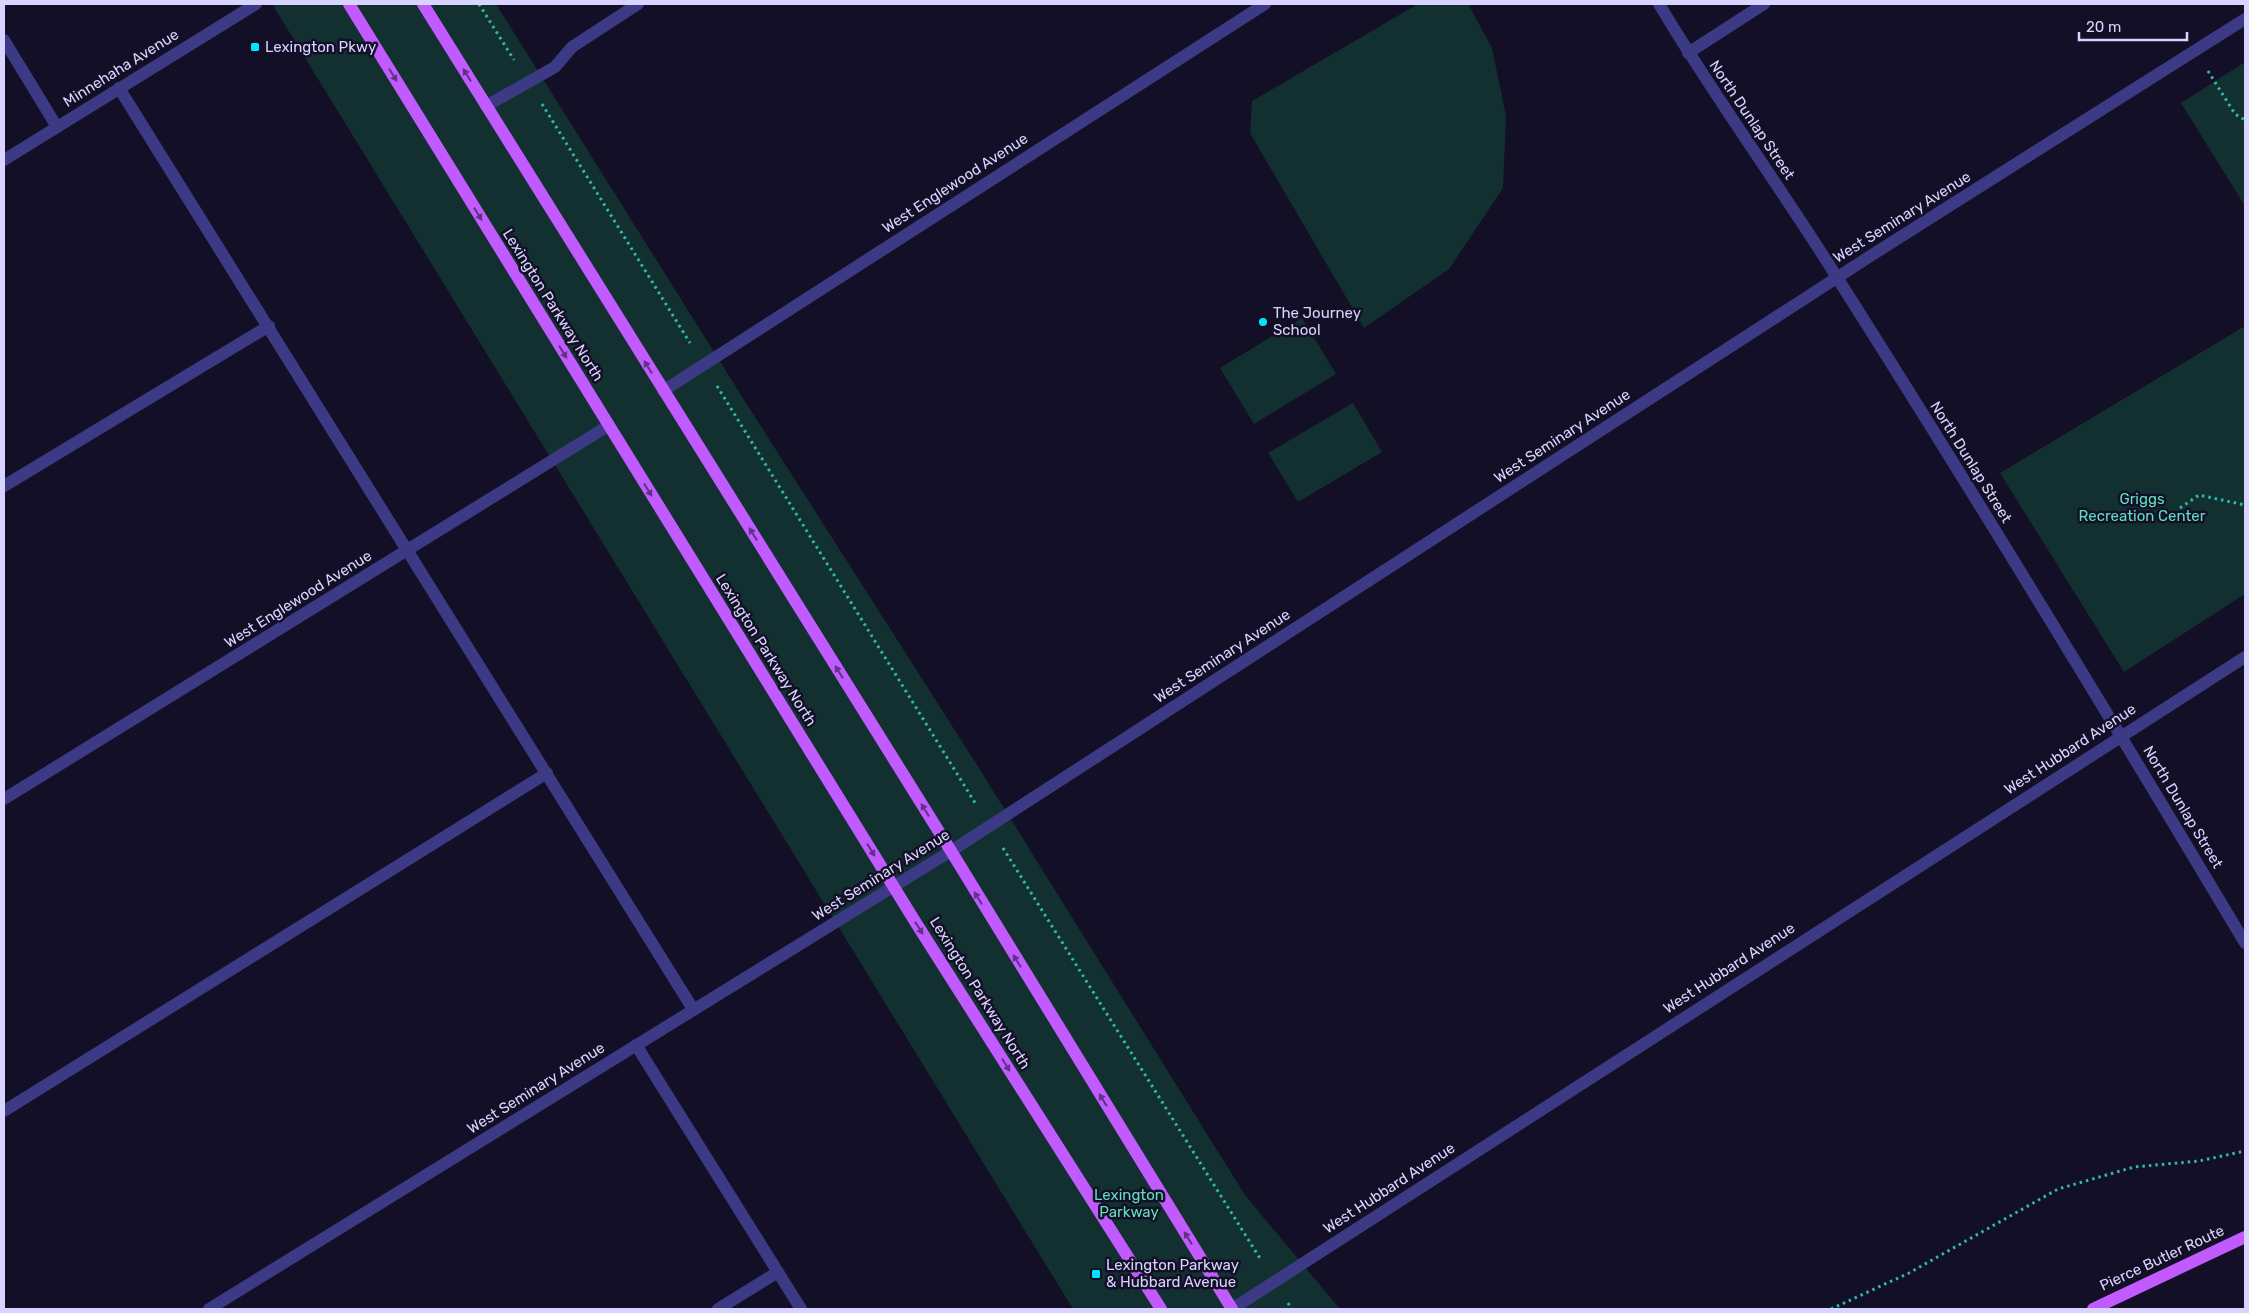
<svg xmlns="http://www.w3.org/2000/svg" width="2249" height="1313" font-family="Rubik,sans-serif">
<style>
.green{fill:#12302f}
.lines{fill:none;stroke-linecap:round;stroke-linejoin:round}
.path{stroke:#2fb8b0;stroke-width:3;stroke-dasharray:2.5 4;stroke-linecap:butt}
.minor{stroke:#3d3a85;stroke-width:12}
.major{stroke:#c25bff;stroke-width:12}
.oneway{fill:#623188}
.poi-dot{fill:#00e5ff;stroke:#130f26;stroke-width:2}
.labels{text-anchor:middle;stroke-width:5;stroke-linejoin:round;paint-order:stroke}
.poi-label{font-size:15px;fill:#d9d4ff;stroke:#130f26;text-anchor:start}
.street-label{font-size:15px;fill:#d9d4ff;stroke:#130f26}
.park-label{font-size:15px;fill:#5fe0c0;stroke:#130f26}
</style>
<rect width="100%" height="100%" fill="#130f26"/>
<g class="green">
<polygon points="272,4 496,4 741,395 977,765 1245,1195 1340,1309 1073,1309"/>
<polygon points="1418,4 1468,4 1492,48 1506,116 1503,188 1449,269 1364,328 1250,133 1252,101"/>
<polygon points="2245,62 2245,206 2181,103"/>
<polygon points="1302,318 1336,374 1254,424 1220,368"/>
<polygon points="2245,326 2245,594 2124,672 2000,473"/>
<polygon points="1353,403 1382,452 1298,502 1268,453"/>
</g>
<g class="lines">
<g class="path">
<polyline points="479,4 514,60"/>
<polyline points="2208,71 2235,114 2245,120"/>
<polyline points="542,104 690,343"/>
<polyline points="717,386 977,806"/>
<polyline points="2180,508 2199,495 2245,505"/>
<polyline points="1003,848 1261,1260"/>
<polyline points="1288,1303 1292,1309"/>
<polyline points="1831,1309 1909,1273 2058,1189 2134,1167 2199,1161 2245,1151"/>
</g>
<g class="minor">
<path d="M1659,4C1715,98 1780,186 1838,279C1977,498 2112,720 2245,943"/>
<polyline points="4,40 57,127"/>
<polyline points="1688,53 1764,4"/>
<polyline points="119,88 693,1009"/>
<polyline points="486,106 555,67 572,47 638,4"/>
<polyline points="4,160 256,4"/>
<polyline points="663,391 1265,4"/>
<polyline points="4,486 269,326"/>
<polyline points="4,799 608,426"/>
<polyline points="636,1045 801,1309"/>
<polyline points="4,1111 547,773"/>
<polyline points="209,1309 951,851 1875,253 2245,19"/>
<polyline points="718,1309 778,1272"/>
<polyline points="1232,1309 2245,657"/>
</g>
<g class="major">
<polyline points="349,4 916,923 1161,1309"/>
<polyline points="423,4 951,851 1232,1309"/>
<polyline points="2093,1309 2245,1237"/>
</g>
</g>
<defs><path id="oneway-solid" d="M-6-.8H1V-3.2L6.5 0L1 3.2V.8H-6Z" transform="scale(1.25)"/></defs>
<g class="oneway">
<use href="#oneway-solid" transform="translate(393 75) rotate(58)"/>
<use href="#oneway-solid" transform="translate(467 75) rotate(-122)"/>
<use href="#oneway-solid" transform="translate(478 214) rotate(58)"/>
<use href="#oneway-solid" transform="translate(563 352) rotate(58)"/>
<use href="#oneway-solid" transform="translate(648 367) rotate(-122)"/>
<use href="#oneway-solid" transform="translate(648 490) rotate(58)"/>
<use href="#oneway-solid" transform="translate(753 534) rotate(-122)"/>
<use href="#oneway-solid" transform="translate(839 672) rotate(-122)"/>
<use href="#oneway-solid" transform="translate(925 810) rotate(-122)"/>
<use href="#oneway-solid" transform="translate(871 850) rotate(58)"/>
<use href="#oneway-solid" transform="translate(978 898) rotate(-122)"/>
<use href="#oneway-solid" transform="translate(919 928) rotate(58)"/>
<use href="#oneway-solid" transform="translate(1017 961) rotate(-122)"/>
<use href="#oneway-solid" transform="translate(1006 1065) rotate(58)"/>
<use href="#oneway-solid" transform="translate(1103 1100) rotate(-122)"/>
<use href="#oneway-solid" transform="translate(1188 1238) rotate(-122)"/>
</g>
<g class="poi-dot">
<rect x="250" y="42" width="10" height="10" rx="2.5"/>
<circle cx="1263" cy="322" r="5"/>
<rect x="1091" y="1269" width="10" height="10" rx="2.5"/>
</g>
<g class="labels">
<g class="poi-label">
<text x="265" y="52">Lexington Pkwy</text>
<text x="1273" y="318">The Journey<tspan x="1273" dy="17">School</tspan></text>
<text x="1106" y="1270">Lexington Parkway<tspan x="1106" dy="17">&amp; Hubbard Avenue</tspan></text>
</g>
<g class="street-label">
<text transform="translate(121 68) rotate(-32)" y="5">Minnehaha Avenue</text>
<text transform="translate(1752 120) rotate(56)" y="5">North Dunlap Street</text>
<text transform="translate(955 183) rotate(-33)" y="5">West Englewood Avenue</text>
<text transform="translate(1902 217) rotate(-32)" y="5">West Seminary Avenue</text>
<text transform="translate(553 305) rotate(58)" y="5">Lexington Parkway North</text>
<text transform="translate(1562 436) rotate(-33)" y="5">West Seminary Avenue</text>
<text transform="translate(1971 462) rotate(58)" y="5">North Dunlap Street</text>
<text transform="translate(298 599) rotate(-32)" y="5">West Englewood Avenue</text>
<text transform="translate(766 650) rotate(58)" y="5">Lexington Parkway North</text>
<text transform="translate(1222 656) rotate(-33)" y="5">West Seminary Avenue</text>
<text transform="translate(2070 749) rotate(-33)" y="5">West Hubbard Avenue</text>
<text transform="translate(2183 807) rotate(59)" y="5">North Dunlap Street</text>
<text transform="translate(881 875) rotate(-32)" y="5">West Seminary Avenue</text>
<text transform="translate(1729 968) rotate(-33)" y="5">West Hubbard Avenue</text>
<text transform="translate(980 993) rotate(58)" y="5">Lexington Parkway North</text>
<text transform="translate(536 1088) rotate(-32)" y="5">West Seminary Avenue</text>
<text transform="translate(1389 1188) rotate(-33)" y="5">West Hubbard Avenue</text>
<text transform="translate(2162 1258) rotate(-25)" y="5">Pierce Butler Route</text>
</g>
<g class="park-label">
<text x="2142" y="504">Griggs<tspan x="2142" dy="17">Recreation Center</tspan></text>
<text x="1129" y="1200">Lexington<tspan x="1129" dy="17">Parkway</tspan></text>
</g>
</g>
<rect width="2249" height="1313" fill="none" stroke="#d9d4ff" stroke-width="10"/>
<path d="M2079 32v8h108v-8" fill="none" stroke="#d9d4ff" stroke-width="2.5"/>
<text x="2086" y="32" font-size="15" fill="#d9d4ff" stroke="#130f26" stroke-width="4" paint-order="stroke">20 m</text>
</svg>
